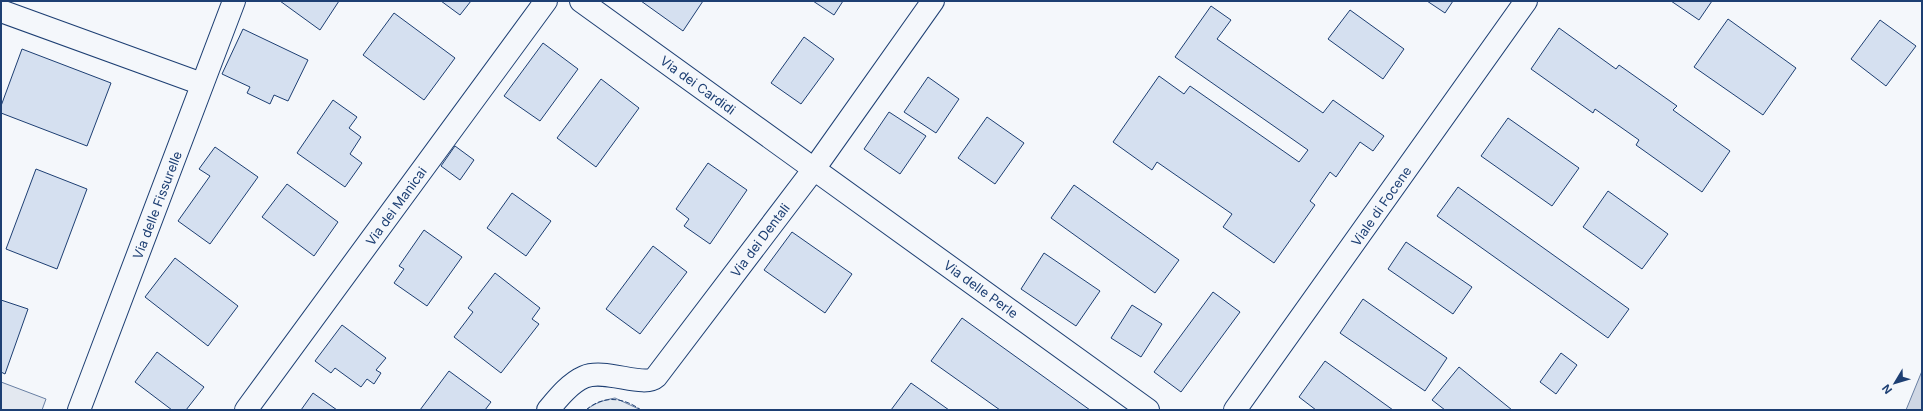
<svg xmlns="http://www.w3.org/2000/svg" width="1923" height="411" font-family="Inter,sans-serif">
<style>
.green{fill:#e3e9f0;stroke:#687fa3}
.parking{fill:#e3e8f0;stroke:#687fa3}
.water{fill:#cfd7e4;stroke:#687fa3}
.building{fill:#d5e0f0;stroke:#1d3f73}
.lines{fill:none;stroke-linecap:round;stroke-linejoin:round}
.minor-casing{stroke:#1d3f73;stroke-width:24}
.minor{stroke:#f4f7fb;stroke-width:22}
.fence{stroke:#1d3f73;stroke-width:1;stroke-dasharray:5 2;stroke-linecap:butt}
.labels{text-anchor:middle;stroke-width:3;stroke-linejoin:round;paint-order:stroke}
.street-label{font-size:13px;fill:#1d3f73;stroke:#f4f7fb}
</style>
<rect width="100%" height="100%" fill="#f4f7fb"/>
<path class="green" d="M615,398L641,410H586C595,403 604,400 615,398Z"/>
<polygon class="parking" points="1,382 46,399 42,410 1,410"/>
<polygon class="water" points="1922,371 1922,410 1906,410"/>
<g class="building">
<polygon points="280,1 339,1 320,30"/>
<polygon points="441,1 471,1 460,15"/>
<polygon points="641,1 703,1 683,31"/>
<polygon points="813,1 843,1 834,15"/>
<polygon points="1427,1 1453,1 1445,13"/>
<polygon points="1671,1 1712,1 1699,20"/>
<polygon points="1211,6 1231,20 1217,39 1323,113 1333,100 1384,136 1373,151 1360,142 1336,177 1330,172 1310,201 1315,205 1274,263 1223,227 1232,214 1157,162 1152,170 1113,142 1159,76 1184,94 1190,86 1299,162 1308,150 1175,57"/>
<polygon points="1350,10 1404,49 1383,79 1328,39"/>
<polygon points="394,13 455,58 424,100 363,55"/>
<polygon points="1728,19 1796,68 1763,115 1694,67"/>
<polygon points="1880,20 1916,46 1886,86 1851,59"/>
<polygon points="1559,28 1616,69 1619,65 1677,106 1673,110 1730,151 1702,192 1636,145 1639,140 1595,109 1593,113 1531,69"/>
<polygon points="243,29 308,60 288,101 274,95 270,104 247,93 250,87 222,74"/>
<polygon points="804,37 834,59 801,104 771,83"/>
<polygon points="543,43 578,69 540,121 504,96"/>
<polygon points="22,49 111,83 87,146 1,113 1,106"/>
<polygon points="928,77 959,99 936,133 904,112"/>
<polygon points="601,79 639,108 596,167 557,138"/>
<polygon points="333,100 357,117 349,128 361,137 350,154 362,163 345,187 297,153"/>
<polygon points="889,112 926,136 900,174 864,149"/>
<polygon points="987,117 1024,143 995,184 958,158"/>
<polygon points="1508,118 1579,168 1552,206 1481,156"/>
<polygon points="455,146 474,160 460,180 441,166"/>
<polygon points="215,147 258,177 210,244 178,221 210,176 199,169"/>
<polygon points="708,163 747,190 710,244 684,226 689,219 676,209"/>
<polygon points="36,169 87,189 57,269 6,249"/>
<polygon points="287,184 338,222 314,256 262,217"/>
<polygon points="1074,185 1179,260 1155,293 1051,218"/>
<polygon points="1458,187 1629,309 1608,338 1437,216"/>
<polygon points="1608,191 1668,234 1642,269 1583,227"/>
<polygon points="512,193 551,221 526,256 487,228"/>
<polygon points="424,230 462,257 427,306 394,283 404,269 399,266"/>
<polygon points="792,232 852,274 825,313 764,270"/>
<polygon points="1406,242 1472,287 1453,314 1388,269"/>
<polygon points="653,246 687,272 640,334 606,309"/>
<polygon points="1044,253 1100,291 1076,326 1021,289"/>
<polygon points="175,258 238,306 208,346 145,297"/>
<polygon points="495,273 540,308 532,319 539,324 501,373 454,337 473,312 468,308"/>
<polygon points="1213,292 1240,312 1181,392 1154,372"/>
<polygon points="1363,299 1447,358 1425,391 1340,333"/>
<polygon points="1,300 28,309 5,374 1,372"/>
<polygon points="1132,305 1162,324 1141,357 1111,338"/>
<polygon points="962,318 1090,410 1000,410 931,361"/>
<polygon points="342,325 386,358 376,370 381,373 374,384 367,379 361,387 335,368 331,373 315,361"/>
<polygon points="157,352 204,387 186,410 172,410 135,382"/>
<polygon points="1561,353 1577,365 1556,394 1540,382"/>
<polygon points="1325,361 1393,410 1316,410 1299,397"/>
<polygon points="1459,367 1512,410 1445,410 1432,400"/>
<polygon points="449,371 491,402 485,410 420,410"/>
<polygon points="911,383 949,410 891,410"/>
<polygon points="313,393 337,410 301,410"/>
</g>
<g class="lines">
<g class="minor-casing">
<g id="minor">
<polyline points="581,1 1148,410"/>
<polyline points="1,11 202,84"/>
<polyline points="79,410 234,1"/>
<polyline points="246,410 546,1"/>
<path d="M548,410C558,398 570,383 584,377C605,368 644,388 656,377L814,169L933,1"/>
<polyline points="1235,410 1526,1"/>
</g>
</g>
<use href="#minor" class="minor"/>
<path class="fence" d="M586,410C603,395 623,397 641,410"/>
</g>
<g class="labels">
<g class="street-label">
<text transform="translate(698 85) rotate(36)" y="5">Via dei Cardidi</text>
<text transform="translate(157 205) rotate(-69)" y="5">Via delle Fissurelle</text>
<text transform="translate(396 206) rotate(-54)" y="5">Via dei Manicai</text>
<text transform="translate(1381 206) rotate(-55)" y="5">Viale di Focene</text>
<text transform="translate(760 240) rotate(-53)" y="5">Via dei Dentali</text>
<text transform="translate(981 289) rotate(36)" y="5">Via delle Perle</text>
</g>
</g>
<rect width="1923" height="411" fill="none" stroke="#1d3f73" stroke-width="4"/>
<g transform="translate(1895 383) rotate(232)" stroke="#f4f7fb" stroke-width="3" paint-order="stroke">
<path d="M0-3L7 15L0 10L-7 15Z" fill="#1d3f73"/>
<text y="-6" font-size="11" font-weight="bold" text-anchor="middle" fill="#1d3f73">N</text>
</g>
</svg>
